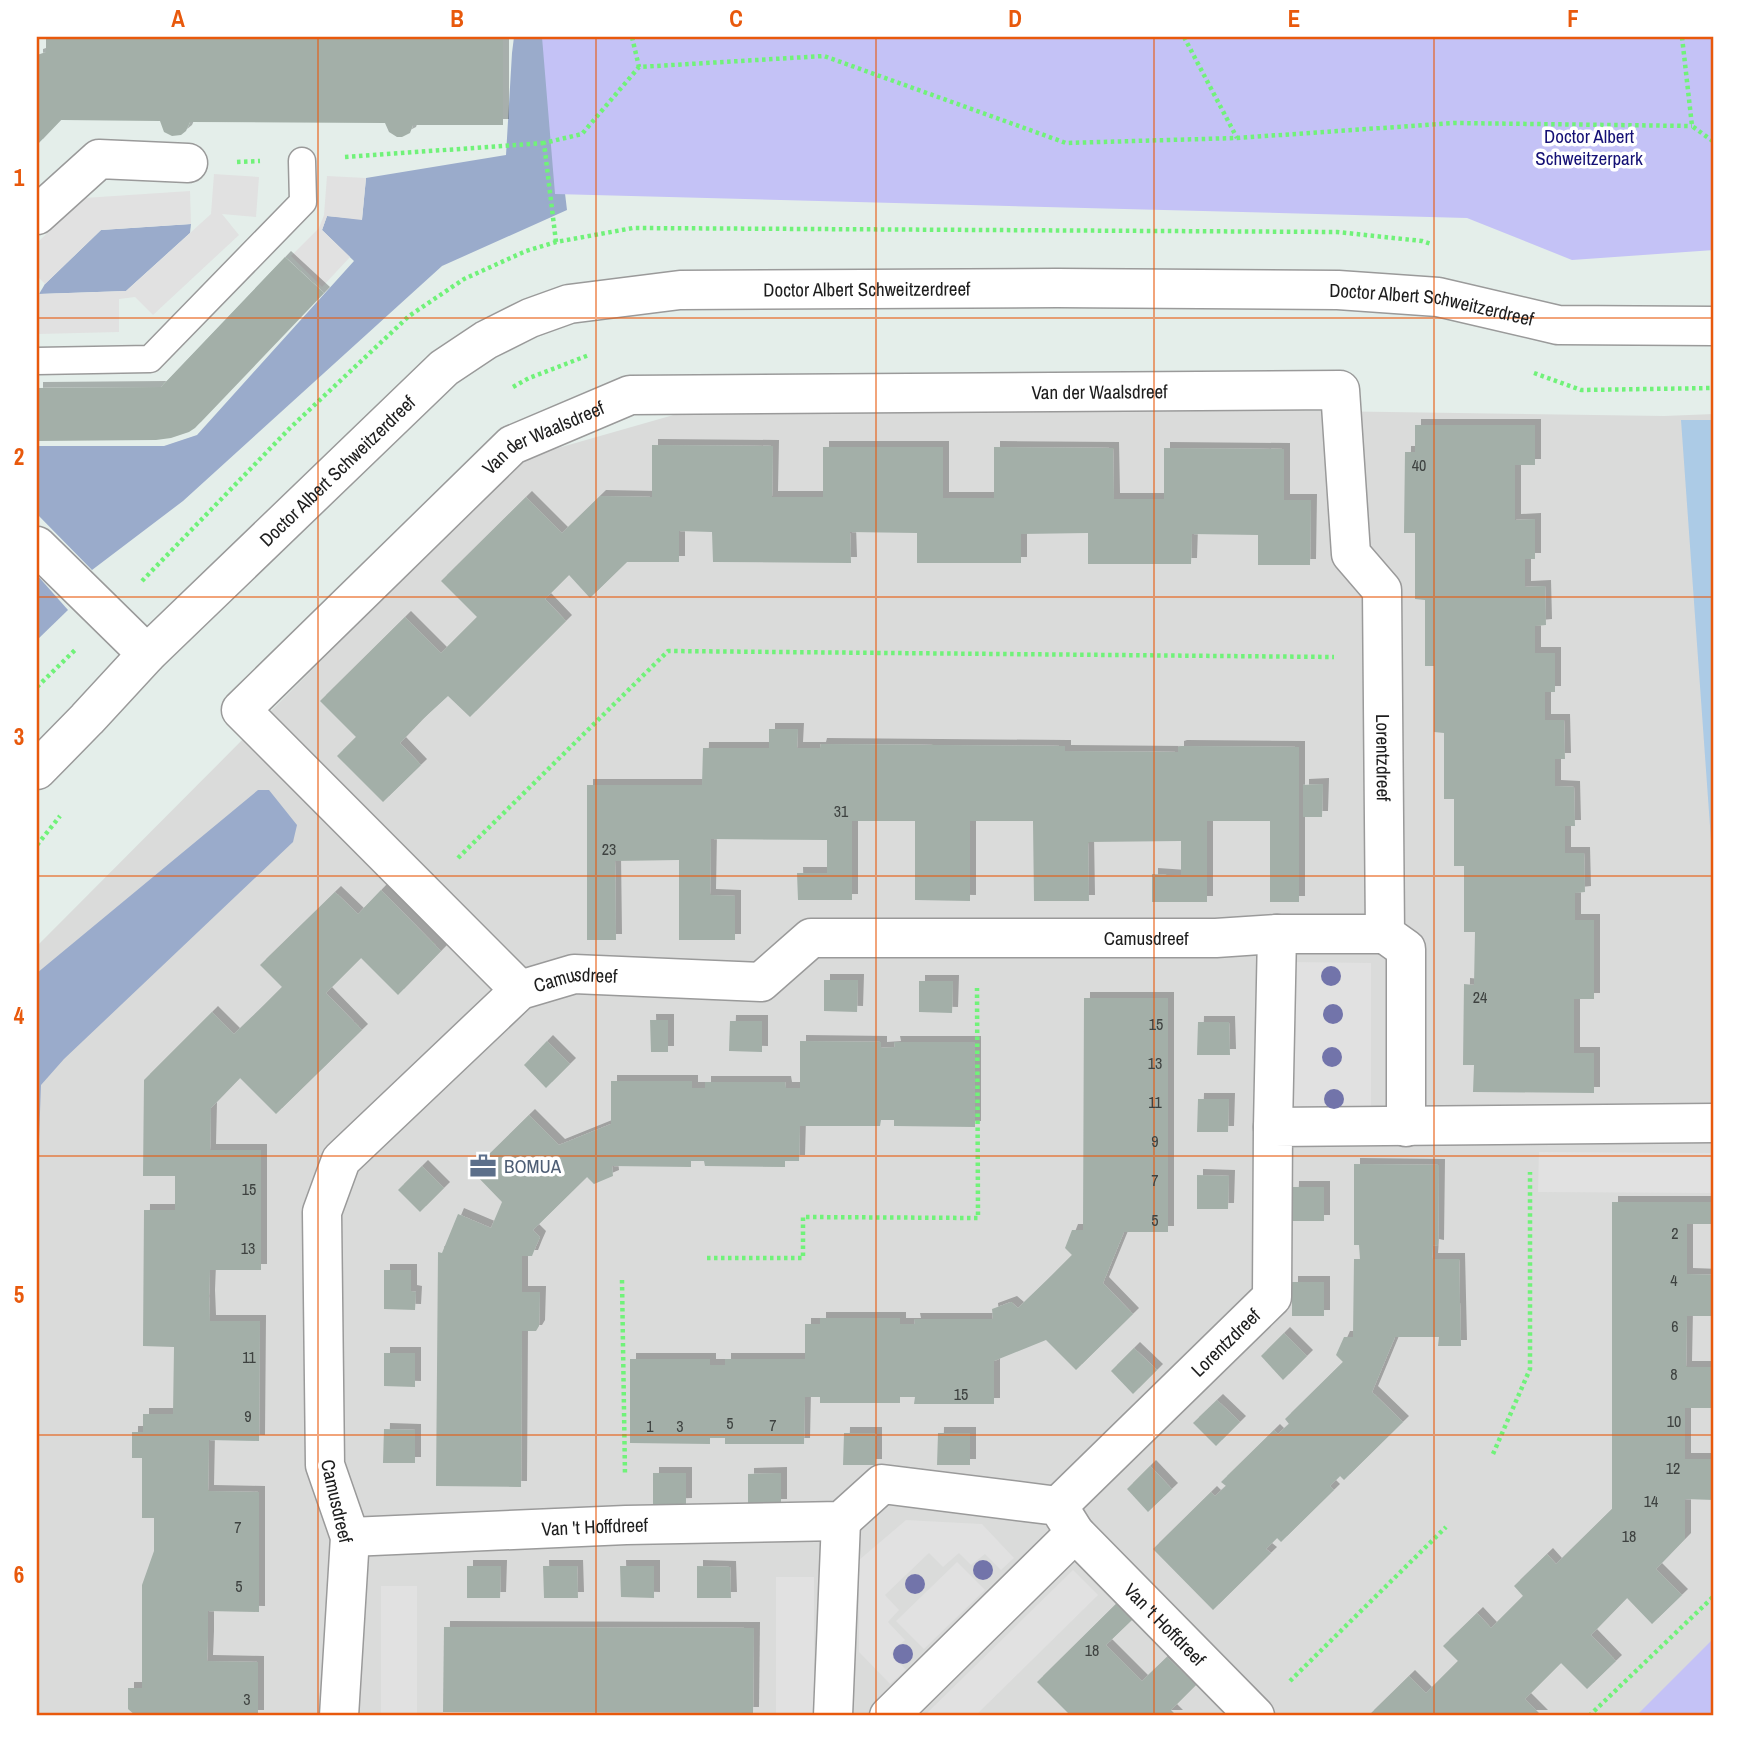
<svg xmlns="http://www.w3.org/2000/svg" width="1751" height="1753" font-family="'Archivo Narrow',sans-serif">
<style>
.residential{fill:#dadbda}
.grass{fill:#accbe6}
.forest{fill:#9aabcb}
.park{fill:#c4c2f6}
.parking{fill:#e1e1e1}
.building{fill:#a3afa8;filter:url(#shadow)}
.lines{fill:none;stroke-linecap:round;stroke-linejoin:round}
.service-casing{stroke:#9a9a9a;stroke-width:29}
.minor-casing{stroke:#9a9a9a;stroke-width:41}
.tertiary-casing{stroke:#9a9a9a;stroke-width:41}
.path{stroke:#70f279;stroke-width:4.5;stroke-dasharray:3.5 3.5;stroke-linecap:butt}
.service{stroke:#fff;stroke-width:26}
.minor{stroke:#fff;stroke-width:38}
.tertiary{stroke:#fff;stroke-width:38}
.tree{fill:#7274aa}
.grid{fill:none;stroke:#e8590c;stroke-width:2;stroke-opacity:0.55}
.labels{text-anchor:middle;stroke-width:7;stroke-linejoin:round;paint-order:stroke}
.number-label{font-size:16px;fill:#3e4240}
.park-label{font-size:19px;fill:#151175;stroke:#fff}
.street-label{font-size:19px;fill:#1d1d1d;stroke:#fff}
.service-label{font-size:19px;fill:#4e5e75;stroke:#fff;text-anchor:start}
.neatline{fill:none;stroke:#e8590c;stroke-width:2.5}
.grid-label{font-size:23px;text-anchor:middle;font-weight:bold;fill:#e8590c}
</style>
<defs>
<filter id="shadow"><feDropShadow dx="6" dy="-6" stdDeviation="0" flood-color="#0004"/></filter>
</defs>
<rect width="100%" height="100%" fill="#e4eeea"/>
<polygon class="residential" points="719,402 1664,416 1714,414 1714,1716 37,1716 37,946 523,458"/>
<polygon class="grass" points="1681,420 1714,420 1714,882"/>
<g class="forest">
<polygon points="514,37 599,37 560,152 567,210 442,266 183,501 92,570 37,514 37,446 164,446 197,435 354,261 322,230 327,216 362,219 366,178 506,155 512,53"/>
<polygon points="191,224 190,233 126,291 39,294 45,284 101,230"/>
<polygon points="37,575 68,610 37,640"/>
<polygon points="258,790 269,790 297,825 293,842 64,1059 41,1085 37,1194 37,973"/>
</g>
<g class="park">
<polygon points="542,37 1714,37 1714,250 1572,260 1467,218 555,194"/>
<polygon points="1714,1638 1714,1716 1636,1716"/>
</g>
<g class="parking">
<polygon points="214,174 259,177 256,217 222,214 239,235 153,315 135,297 119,299 119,332 38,334 37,292 40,294 126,291 211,214"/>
<polygon points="327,176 366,178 362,220 327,216 322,230 350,257 322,287 291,256 319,228 324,215"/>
<polygon points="190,191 191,224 101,230 45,284 37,276 37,243 84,198"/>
<polygon points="1291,962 1371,963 1371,1110 1290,1108"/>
<polygon points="1539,1152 1714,1153 1714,1193 1538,1192"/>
<polygon points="906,1520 982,1524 1014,1558 1001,1570 985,1554 971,1565 959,1553 943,1567 929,1553 885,1595 899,1610 888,1622 905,1640 891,1653 906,1670 890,1684 859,1652 859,1560"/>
<polygon points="957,1562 985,1590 924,1649 896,1621"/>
<polygon points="1073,1570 1098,1595 975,1716 924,1716"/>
<rect x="776" y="1577" width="38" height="139"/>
<rect x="381" y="1586" width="36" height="130"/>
</g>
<g class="building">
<polygon points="46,37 503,37 503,125 413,125 410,133 402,137 397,137 389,132 385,123 190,122 186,131 181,135 172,136 164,132 160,121 61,120 37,145 37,55 46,52"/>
<polygon points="285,257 324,293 195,428 189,432 171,438 156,440 37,441 37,388 161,387"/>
<polygon points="1415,425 1535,425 1535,465 1515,465 1515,520 1535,519 1535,559 1525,559 1525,587 1545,586 1546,625 1535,626 1535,653 1555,653 1555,692 1545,692 1545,720 1564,720 1565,759 1555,759 1555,786 1574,787 1575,826 1565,826 1565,853 1584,853 1585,892 1575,893 1575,920 1594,920 1594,999 1574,999 1574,1053 1594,1053 1594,1093 1473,1092 1474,1065 1463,1065 1464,984 1474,985 1475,932 1464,932 1464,866 1454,866 1454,799 1444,799 1444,733 1434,732 1434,666 1425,666 1425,600 1415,599 1415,533 1404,533 1405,452 1415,452"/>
<polygon points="652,445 773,446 772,497 823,497 823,447 943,447 943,498 994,498 994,447 1113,448 1114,499 1164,499 1164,448 1284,449 1284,500 1311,500 1310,565 1258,565 1258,535 1192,534 1191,564 1088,564 1088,533 1021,534 1021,563 917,563 917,533 850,532 851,563 713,562 712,532 679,531 679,562 627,562 590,598 569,575 545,599 566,621 470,717 448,696 423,719 400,743 421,765 383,802 337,756 356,737 320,701 405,617 441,653 477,617 441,581 526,497 562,533 600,496 652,497"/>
<polygon points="769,729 798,729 797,748 820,748 821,744 1062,746 1065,746 1065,751 1178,752 1178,747 1181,746 1299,747 1299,902 1270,902 1270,821 1207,821 1207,902 1152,902 1152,874 1181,876 1181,841 1088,842 1089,901 1034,901 1033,821 970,821 970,901 915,900 915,821 852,821 852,900 798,900 797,873 827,873 827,840 711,839 710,895 735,896 735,940 679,940 679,860 615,861 616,940 587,940 587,785 702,785 703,748 769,748"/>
<polygon points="1323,784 1322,817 1303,817 1303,785"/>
<polygon points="381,890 441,951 398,995 361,958 326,993 362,1030 276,1114 240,1078 211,1108 210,1150 261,1150 261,1270 210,1270 209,1296 210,1321 260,1321 259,1441 209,1440 208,1491 259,1492 259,1612 208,1611 208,1637 207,1661 258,1662 258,1716 136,1716 128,1709 128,1688 142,1688 142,1585 154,1551 154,1518 142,1518 142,1458 132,1458 132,1432 143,1432 143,1414 173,1414 174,1347 143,1346 144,1210 175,1210 175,1176 143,1176 144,1080 212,1012 234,1034 258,1011 282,987 260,965 335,892 358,914"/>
<polygon points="824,980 858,980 857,1012 824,1011"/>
<polygon points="919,981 953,981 952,1013 919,1012"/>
<polygon points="1084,998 1168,998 1168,1232 1124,1232 1103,1283 1133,1314 1076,1370 1046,1340 994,1361 994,1404 914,1404 915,1397 900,1397 900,1403 820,1403 820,1397 805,1397 804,1444 725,1444 725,1438 710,1438 710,1444 630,1443 630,1359 710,1359 710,1365 725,1365 725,1359 805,1359 805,1324 820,1324 820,1318 900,1318 900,1324 915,1324 914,1319 993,1319 992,1309 1011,1302 1018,1308 1045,1282 1072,1255 1065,1248 1072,1230 1083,1230"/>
<polygon points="650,1020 668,1020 668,1052 651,1052"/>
<polygon points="730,1021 762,1021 762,1052 729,1051"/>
<polygon points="1198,1022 1229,1022 1230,1055 1197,1055"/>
<polygon points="547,1041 570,1064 546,1088 524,1065"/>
<polygon points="800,1041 881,1042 881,1048 895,1047 894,1042 975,1042 975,1127 894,1126 894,1120 881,1120 880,1126 800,1126 799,1161 785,1161 785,1167 705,1166 704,1161 691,1161 691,1167 612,1166 613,1176 594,1184 587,1177 533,1230 540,1237 536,1246 532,1256 522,1256 522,1292 540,1292 539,1326 536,1331 522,1331 521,1487 436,1486 438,1252 442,1253 458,1214 491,1228 502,1202 472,1171 529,1115 559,1145 611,1124 611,1081 692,1081 692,1088 705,1088 705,1082 785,1082 786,1088 800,1088"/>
<polygon points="1198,1099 1229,1099 1228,1132 1197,1132"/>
<polygon points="1354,1164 1439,1165 1438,1246 1433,1245 1432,1259 1459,1259 1461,1346 1438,1346 1439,1337 1395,1337 1372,1392 1403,1422 1344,1480 1340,1476 1330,1486 1334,1490 1281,1542 1277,1538 1266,1549 1271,1553 1213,1610 1153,1549 1211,1492 1215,1496 1226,1486 1221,1482 1274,1430 1278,1434 1289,1424 1285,1419 1343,1362 1336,1355 1344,1337 1353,1337 1354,1259 1360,1259 1359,1245 1354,1245"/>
<polygon points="422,1166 444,1188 420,1212 398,1190"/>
<polygon points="1197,1175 1229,1176 1228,1209 1197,1209"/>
<polygon points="1293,1187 1324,1187 1324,1221 1292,1221"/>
<polygon points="1612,1202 1714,1202 1714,1224 1687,1224 1687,1274 1714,1275 1714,1316 1687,1316 1686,1367 1714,1367 1714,1408 1685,1408 1685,1459 1714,1459 1714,1500 1685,1499 1685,1539 1656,1569 1682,1595 1652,1624 1627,1598 1591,1635 1616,1661 1587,1689 1561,1663 1525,1699 1542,1716 1368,1716 1409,1676 1426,1693 1458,1661 1443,1646 1477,1613 1491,1628 1523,1596 1514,1586 1547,1554 1556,1564 1612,1509"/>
<polygon points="384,1270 411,1270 411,1291 416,1292 415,1310 384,1309"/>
<rect x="1292" y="1282" width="32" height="34"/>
<polygon points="1284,1333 1307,1356 1283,1380 1261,1356"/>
<polygon points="1134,1348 1157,1370 1133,1394 1111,1371"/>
<polygon points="384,1353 415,1353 415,1387 384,1386"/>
<polygon points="1217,1400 1240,1422 1216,1446 1193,1423"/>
<polygon points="384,1429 415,1430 415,1463 383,1463"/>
<polygon points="844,1433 876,1433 876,1465 843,1465"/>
<polygon points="938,1433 970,1433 970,1465 937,1465"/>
<polygon points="1150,1466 1172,1489 1148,1512 1127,1489"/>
<polygon points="653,1473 686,1473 686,1504 653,1505"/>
<polygon points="781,1473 781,1505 748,1505 748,1474"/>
<polygon points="467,1566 501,1566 500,1598 467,1598"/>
<polygon points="543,1566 577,1566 578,1598 544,1598"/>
<polygon points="620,1566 654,1566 654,1598 621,1597"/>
<polygon points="697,1566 730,1567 731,1598 697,1598"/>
<polygon points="1116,1604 1132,1620 1106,1645 1142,1681 1167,1657 1196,1685 1171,1710 1177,1716 1071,1716 1037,1682"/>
<polygon points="444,1627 754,1628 753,1713 443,1712"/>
</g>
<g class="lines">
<g class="service-casing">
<polyline id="service" points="37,361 150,359 303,202 302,161"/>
</g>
<g class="minor-casing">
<g id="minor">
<polyline points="37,215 99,159 188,163"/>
<polyline points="37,546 147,654"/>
<path id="s1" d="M520,990L241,710L512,445L630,395L1340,390L1351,554L1382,590L1385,934L1406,949V1127"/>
<polyline points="1273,1127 1277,934"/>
<path id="s2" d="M1058,1506L1272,1297L1273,1127L1714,1123"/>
<path id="s3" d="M350,1537L626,1525L841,1521L882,1484L1058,1506L1075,1533L1255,1716"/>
<path id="s4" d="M339,1716L350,1537L325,1465L322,1212L341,1160L520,990L574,974L761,982L811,938H1216L1277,934H1385"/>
<polyline points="833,1716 841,1521"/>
<polyline points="889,1716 1075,1533"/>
</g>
</g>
<g class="tertiary-casing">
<g id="tertiary">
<path id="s5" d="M37,770L87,719L147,654L444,368L486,340L530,318L569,304L680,290L1057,288L1338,290L1438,297L1558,325L1714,326"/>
</g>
</g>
<g class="path">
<polyline points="632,37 639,67"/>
<polyline points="1184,37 1237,138"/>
<polyline points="1682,37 1692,126 1714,142"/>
<polyline points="345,157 544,143"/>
<polyline points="237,162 260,161"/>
<polyline points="556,242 544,143 582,134 639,67 824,56 1066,143 1237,138 1454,123 1692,126"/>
<polyline points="1534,373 1581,390 1714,388"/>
<polyline points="513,387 529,378 589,355"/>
<polyline points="142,581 290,428 409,316 464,279 526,251 556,242 633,228 1337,232 1422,241 1431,244"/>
<polyline points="37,687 75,650"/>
<polyline points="37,845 60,816"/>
<polyline points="458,858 668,651 1334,657"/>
<polyline points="707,1258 803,1258 803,1217 978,1218 977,988"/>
<polyline points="622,1280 625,1475"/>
<polyline points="1493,1454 1530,1369 1530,1172"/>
<polyline points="1290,1681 1446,1527"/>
<polyline points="1589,1716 1714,1596"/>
</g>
<use href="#service" class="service"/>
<use href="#minor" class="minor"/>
<use href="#tertiary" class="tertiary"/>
</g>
<g class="tree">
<circle cx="1331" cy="976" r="10"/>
<circle cx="1333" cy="1014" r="10"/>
<circle cx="1332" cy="1057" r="10"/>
<circle cx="1334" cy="1099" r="10"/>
<circle cx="983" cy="1570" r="10"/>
<circle cx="915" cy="1584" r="10"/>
<circle cx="903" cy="1654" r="10"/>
</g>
<path class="grid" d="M318,37V1716M596,37V1716M876,37V1716M1154,37V1716M1434,37V1716M37,318H1714M37,597H1714M37,876H1714M37,1156H1714M37,1435H1714"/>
<defs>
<g id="office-bare" transform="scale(2.1)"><path d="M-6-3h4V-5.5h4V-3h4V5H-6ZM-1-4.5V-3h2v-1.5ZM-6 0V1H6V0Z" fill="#5c6f8a" stroke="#fff" stroke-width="2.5" paint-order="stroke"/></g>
</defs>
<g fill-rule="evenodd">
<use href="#office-bare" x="483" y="1166"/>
</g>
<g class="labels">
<g class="number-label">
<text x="1419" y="471">40</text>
<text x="841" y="817">31</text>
<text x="609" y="855">23</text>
<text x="1480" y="1003">24</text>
<text x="1156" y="1030">15</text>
<text x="1155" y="1069">13</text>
<text x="1155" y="1108">11</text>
<text x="1155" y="1147">9</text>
<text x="1155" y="1186">7</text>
<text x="249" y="1195">15</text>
<text x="1155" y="1226">5</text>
<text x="1675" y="1239">2</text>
<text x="248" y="1254">13</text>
<text x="1674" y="1286">4</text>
<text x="1675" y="1332">6</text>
<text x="249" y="1363">11</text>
<text x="1674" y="1380">8</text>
<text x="961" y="1400">15</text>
<text x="248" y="1422">9</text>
<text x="1674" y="1427">10</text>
<text x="730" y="1429">5</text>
<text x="773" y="1431">7</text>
<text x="650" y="1432">1</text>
<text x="680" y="1432">3</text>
<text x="1673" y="1474">12</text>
<text x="1651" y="1507">14</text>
<text x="238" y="1533">7</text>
<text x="1629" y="1542">18</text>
<text x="239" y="1592">5</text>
<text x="1092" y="1656">18</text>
<text x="247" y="1705">3</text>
</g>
<g class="park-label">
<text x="1589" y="143">Doctor Albert<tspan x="1589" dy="22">Schweitzerpark</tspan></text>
</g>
<g class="street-label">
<text dy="7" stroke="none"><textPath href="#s5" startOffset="1012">Doctor Albert Schweitzerdreef</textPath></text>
<text dy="7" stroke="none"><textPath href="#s5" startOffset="1578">Doctor Albert Schweitzerdreef</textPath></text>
<text dy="7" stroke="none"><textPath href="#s1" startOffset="1372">Van der Waalsdreef</textPath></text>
<text dy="7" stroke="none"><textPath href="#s1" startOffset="805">Van der Waalsdreef</textPath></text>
<text dy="7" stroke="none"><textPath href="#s5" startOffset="424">Doctor Albert Schweitzerdreef</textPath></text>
<text dy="7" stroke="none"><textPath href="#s1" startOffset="1992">Lorentzdreef</textPath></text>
<text dy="7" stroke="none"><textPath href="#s4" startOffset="1456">Camusdreef</textPath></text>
<text dy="7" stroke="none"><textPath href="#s4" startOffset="868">Camusdreef</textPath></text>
<text dy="7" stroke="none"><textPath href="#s2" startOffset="234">Lorentzdreef</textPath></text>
<text transform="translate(337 1501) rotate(77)" y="7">Camusdreef</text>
<text dy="7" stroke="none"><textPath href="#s3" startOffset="245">Van 't Hoffdreef</textPath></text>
<text dy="7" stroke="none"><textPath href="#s3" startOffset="884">Van 't Hoffdreef</textPath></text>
</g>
<g class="service-label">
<text x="504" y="1173">BOMUA</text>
</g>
</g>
<rect width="1751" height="1753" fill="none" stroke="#ffffff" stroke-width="77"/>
<rect x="38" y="38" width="1674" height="1676" class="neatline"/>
<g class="grid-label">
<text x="178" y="27">A</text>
<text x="457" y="27">B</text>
<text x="736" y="27">C</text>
<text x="1015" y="27">D</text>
<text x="1294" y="27">E</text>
<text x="1573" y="27">F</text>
<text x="19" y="186">1</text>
<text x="19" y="465">2</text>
<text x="19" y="745">3</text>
<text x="19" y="1024">4</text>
<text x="19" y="1303">5</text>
<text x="19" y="1583">6</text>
</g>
</svg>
